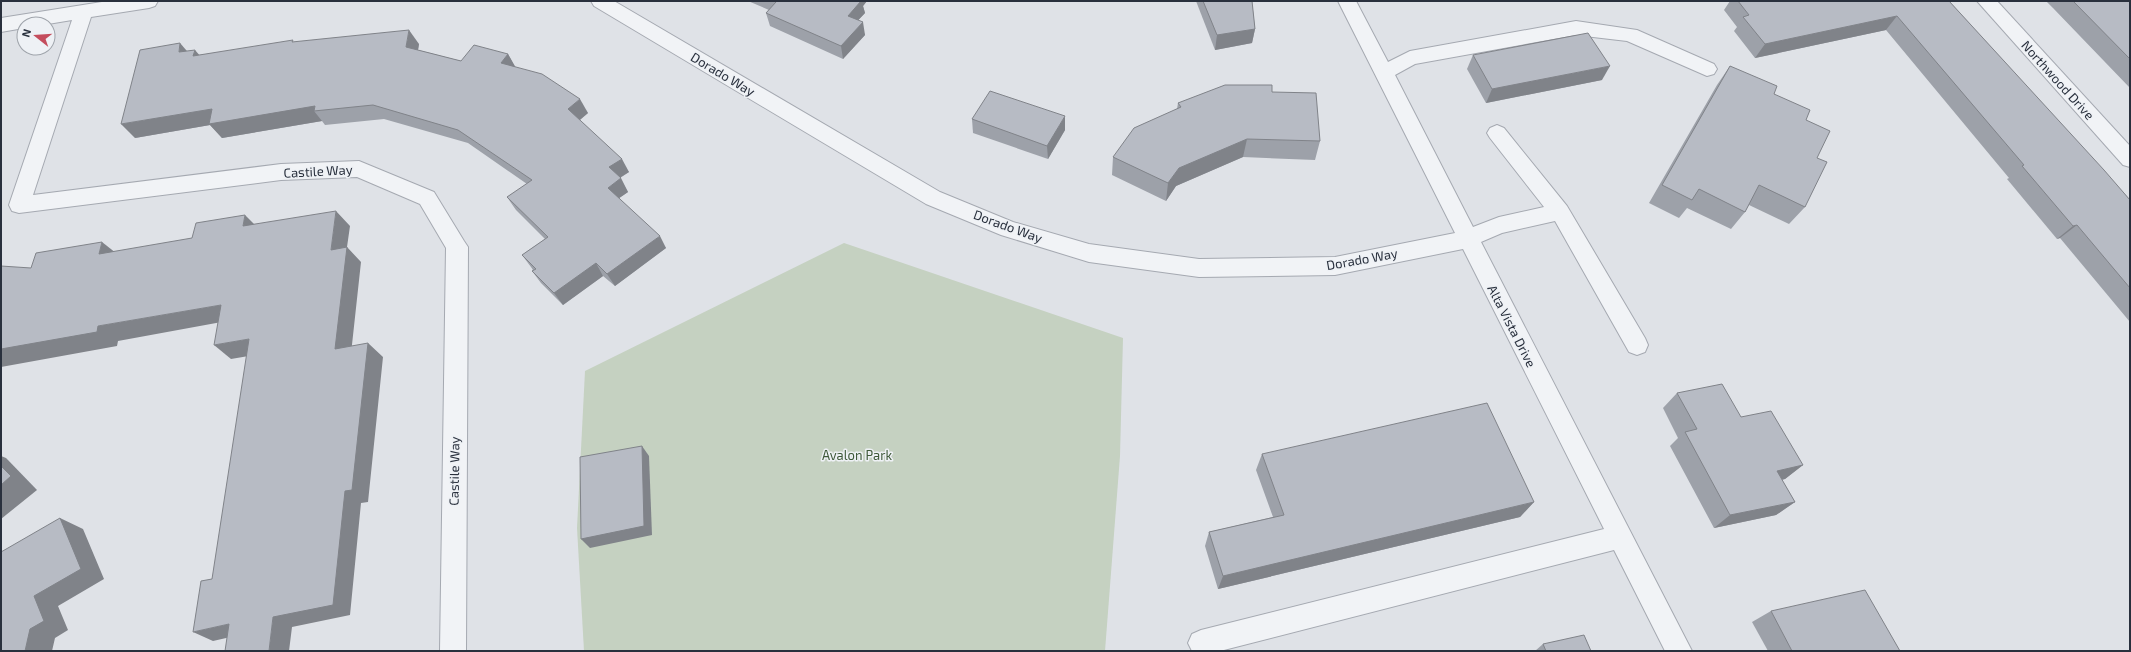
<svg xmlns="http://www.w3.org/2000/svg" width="2131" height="652" font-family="'Exo 2',sans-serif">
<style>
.green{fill:#c5d1c1}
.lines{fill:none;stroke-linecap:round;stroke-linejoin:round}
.minor-casing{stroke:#a5a9b1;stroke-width:2}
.minor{fill:#f1f3f6;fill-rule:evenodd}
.wall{fill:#9da1a9}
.shaded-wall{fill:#808389}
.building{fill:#b7bbc4;stroke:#808389}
.labels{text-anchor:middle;stroke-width:3;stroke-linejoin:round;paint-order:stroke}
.street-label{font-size:13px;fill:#29303d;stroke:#eef1f5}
.park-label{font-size:13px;fill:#3d5838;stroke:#eef1f5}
</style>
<rect width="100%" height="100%" fill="#dfe2e7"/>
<polygon class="green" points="844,243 1123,338 1120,456 1105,651 584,651 577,528 585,371"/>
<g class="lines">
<g class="minor-casing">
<g id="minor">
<polygon points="108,1 158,1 155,6 149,8 91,17 33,195 281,164 359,161 434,192 464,241 468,247 466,651 440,651 446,248 420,204 357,177 281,180 19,213 12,211 9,205 72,20 48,24 24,24 24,28 1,32 1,18"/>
<polygon points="591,1 614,1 940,192 1013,222 1089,244 1199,259 1335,257 1455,233 1338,1 1356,1 1388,62 1410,51 1576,21 1637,30 1714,64 1717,69 1714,74 1707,76 1627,41 1576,35 1415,64 1395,75 1473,227 1499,217 1544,207 1490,138 1487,133 1490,128 1497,125 1504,128 1567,206 1645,338 1648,345 1645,352 1637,355 1629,352 1555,221 1502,233 1481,242 1692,651 1665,651 1614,550 1220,651 1192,651 1188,643 1192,634 1201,630 1604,529 1463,249 1335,275 1199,277 1089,262 1001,235 926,204 594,6"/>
<polygon points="1977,1 1997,1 2130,146 2130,167 2123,165"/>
</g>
</g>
<use href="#minor" class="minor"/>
</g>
<g class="wall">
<polygon points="748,1 867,1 863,6 865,13 858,20 865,35 843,59 770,26 766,13 769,10"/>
<polygon points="1196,1 1252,1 1255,29 1252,43 1215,50"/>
<polygon points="1730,1 1949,1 2130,200 2130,322 2060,238 2057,239 2007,179 2009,178 1886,30 1755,58 1734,31 1737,27 1724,10"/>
<polygon points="2046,1 2130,1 2130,88 2053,8"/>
<polygon points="295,42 419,44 418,50 461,61 508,54 515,67 588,113 580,120 629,172 620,178 628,192 619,198 666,248 615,286 603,276 563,305 541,283 532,271 533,270 531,267 522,255 545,239 516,210 507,197 527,184 468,143 384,119 325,125 322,121 222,138 210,125 135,138 187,51 199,55"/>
<polygon points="1473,55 1602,80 1486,103 1467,69"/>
<polygon points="1730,66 1774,94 1806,120 1817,158 1805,207 1789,224 1749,205 1745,212 1731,229 1687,208 1679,218 1649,203 1717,85"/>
<polygon points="1272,92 1320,141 1315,160 1243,157 1176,186 1166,201 1112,175 1113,157 1177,109 1178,103"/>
<polygon points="972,119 1065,130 1048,159 973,133"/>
<polygon points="1677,393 1741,417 1803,465 1785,479 1782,480 1795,502 1776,515 1714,528 1670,446 1678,438 1663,408"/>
<polygon points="1262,454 1534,502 1520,517 1218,589 1205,546 1209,532 1273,517 1256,470"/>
<polygon points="1771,611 1900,651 1768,651 1752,622"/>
<polygon points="1543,644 1591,651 1535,651"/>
</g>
<g class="shaded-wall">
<polygon points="857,1 867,1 863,6 865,13 851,28 848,16"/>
<polygon points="1897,16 1886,30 1755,58 1765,44"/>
<polygon points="863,22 865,35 843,59 841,46"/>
<polygon points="1255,29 1252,43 1215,50 1217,35"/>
<polygon points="409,30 419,44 416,61 406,47"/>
<polygon points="180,43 193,58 179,52"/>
<polygon points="195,50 207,64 193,56"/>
<polygon points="508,54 516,68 501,63"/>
<polygon points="1610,66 1602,80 1486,103 1492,89"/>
<polygon points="580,99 588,113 576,123 568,109"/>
<polygon points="315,106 314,111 322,121 222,138 210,125 135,138 121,124 212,109"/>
<polygon points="1065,116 1065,130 1048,159 1047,146"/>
<polygon points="1247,139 1243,157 1176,186 1166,201 1168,183 1179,168"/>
<polygon points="622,159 629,172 616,180 609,167"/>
<polygon points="621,178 628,192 615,201 608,188"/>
<polygon points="336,211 350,226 347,247 361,262 350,363 335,349 331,250"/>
<polygon points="245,215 261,231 243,226"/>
<polygon points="2077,225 2060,238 2057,239 2073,226"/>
<polygon points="660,236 666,248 615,286 607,274"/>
<polygon points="102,242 121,257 99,254"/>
<polygon points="596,263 603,276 563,305 554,293"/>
<polygon points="221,305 238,319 118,341 117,346 1,367 1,349 98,326"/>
<polygon points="249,339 266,353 231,359 214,345"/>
<polygon points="368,343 383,357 368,502 361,503 350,615 292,627 289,651 269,651 273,617"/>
<polygon points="642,446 649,456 652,535 590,548 581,539"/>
<polygon points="1,456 6,458 37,490 1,519"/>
<polygon points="1803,465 1785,479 1759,484 1777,471"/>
<polygon points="1534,502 1520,517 1218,589 1223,576"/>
<polygon points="1795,502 1776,515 1714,528 1730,515"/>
<polygon points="60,518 83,529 104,579 58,606 68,630 55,638 52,651 25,651 34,596"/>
<polygon points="229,624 248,633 213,641 193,632"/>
</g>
<g class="building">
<polygon points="774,1 861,1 848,16 863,22 841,46 766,13 776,2"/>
<polygon points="1203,1 1252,1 1255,29 1217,35"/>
<polygon points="1738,1 1949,1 2104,170 2130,200 2130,288 2077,225 2073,226 2022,166 2024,165 1897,16 1765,44 1743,17 1749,15"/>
<polygon points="2073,1 2130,1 2130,59"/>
<polygon points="409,30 406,47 461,61 474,45 508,54 501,63 542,74 580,99 568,109 622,159 609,167 621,178 608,188 660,236 607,274 596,263 554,293 532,271 536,269 522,255 548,237 507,197 532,180 458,130 373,105 314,111 315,106 209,124 212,109 121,124 140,50 180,43 179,52 195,50 193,56 293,40 292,42"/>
<polygon points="1588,33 1610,66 1492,89 1473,55"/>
<polygon points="1730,66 1777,86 1774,94 1810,110 1806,120 1830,131 1817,158 1827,162 1805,207 1759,185 1745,212 1699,189 1692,200 1662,185"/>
<polygon points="1225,85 1272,85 1272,92 1316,93 1320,141 1247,139 1179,168 1168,183 1113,157 1134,128 1181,107 1178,103"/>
<polygon points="990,91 1065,116 1047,146 972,119"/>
<polygon points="336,211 331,250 347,247 335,349 368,343 352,490 345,491 333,605 273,617 269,651 225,651 229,624 193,632 201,581 212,579 249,339 214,345 221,305 98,326 97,332 1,349 1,266 31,268 36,253 102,242 99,254 192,238 196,223 245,215 243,226"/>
<polygon points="1722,384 1741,417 1771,411 1803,465 1777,471 1795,502 1730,515 1685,432 1697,429 1677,393"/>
<polygon points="1487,403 1534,502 1223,576 1209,532 1284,515 1262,454"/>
<polygon points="642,446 644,526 581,539 580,457"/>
<polygon points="1,466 11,476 1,485"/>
<polygon points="60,518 81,569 34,596 44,621 30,629 25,651 1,651 1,552"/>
<polygon points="1865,590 1900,651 1792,651 1771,611"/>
<polygon points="1584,635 1591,651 1546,651 1543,644"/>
</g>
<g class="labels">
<g class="street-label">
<text transform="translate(723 74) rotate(31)" y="5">Dorado Way</text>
<text transform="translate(2058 80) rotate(48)" y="5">Northwood Drive</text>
<text transform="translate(318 171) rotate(-3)" y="5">Castile Way</text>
<text transform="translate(1008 226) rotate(20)" y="5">Dorado Way</text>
<text transform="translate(1362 259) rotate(-10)" y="5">Dorado Way</text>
<text transform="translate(1512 326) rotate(63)" y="5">Alta Vista Drive</text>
<text transform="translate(454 471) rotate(-89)" y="5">Castile Way</text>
</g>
<g class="park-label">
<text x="857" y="460">Avalon Park</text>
</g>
</g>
<rect width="2131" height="652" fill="none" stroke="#29303d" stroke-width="4"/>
<g transform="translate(36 36) rotate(287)"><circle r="19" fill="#eef1f5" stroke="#9fa4ab"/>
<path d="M0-3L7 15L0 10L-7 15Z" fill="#c44d5d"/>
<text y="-6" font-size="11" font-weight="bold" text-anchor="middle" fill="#29303d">N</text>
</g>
</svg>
